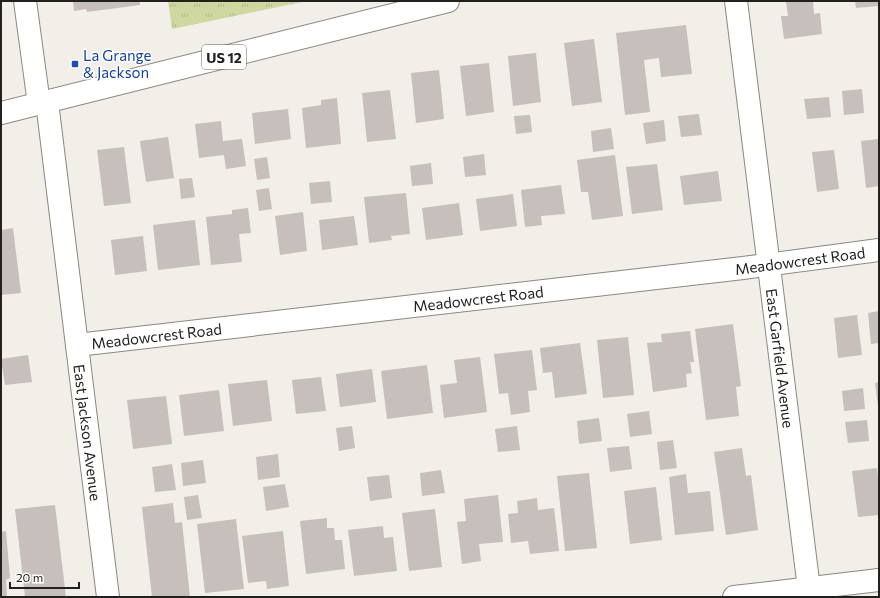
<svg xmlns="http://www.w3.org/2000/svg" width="880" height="598" viewBox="0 0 880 598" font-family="Commissioner,sans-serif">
<defs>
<pattern id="park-tufts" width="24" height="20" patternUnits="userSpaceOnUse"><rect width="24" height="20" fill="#cfd8a1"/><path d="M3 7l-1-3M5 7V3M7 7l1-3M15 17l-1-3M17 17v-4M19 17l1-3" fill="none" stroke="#b1b98a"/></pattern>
</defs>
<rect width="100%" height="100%" fill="#f2eee8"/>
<path fill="url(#park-tufts)" d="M168,1H307L172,29Z"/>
<g fill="#c6bfbc">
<path d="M73,1H140V5L87,12L86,9L74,11Z"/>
<path d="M786,1H813L814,14L820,13L822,34L784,39L781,16H788Z"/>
<path d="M855,1H879V6L856,8Z"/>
<path d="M686,25L692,74L661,77L659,58L644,60L650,112L625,115L616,33Z"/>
<path d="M594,39L602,102L572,106L564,43Z"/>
<path d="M536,53L541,102L513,106L508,56Z"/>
<path d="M489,63L494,112L466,116L460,66Z"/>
<path d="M439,70L444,119L416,123L411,73Z"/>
<path d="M862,89L864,113L844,115L842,91Z"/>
<path d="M390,90L396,139L367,142L362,93Z"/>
<path d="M829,97L831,117L807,119L804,99Z"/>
<path d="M337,98L341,144L306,148L302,108L321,105V100Z"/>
<path d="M288,109L291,139L255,144L252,113Z"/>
<path d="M699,114L702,135L681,137L678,116Z"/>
<path d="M530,115L532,132L516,134L514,116Z"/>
<path d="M664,120L666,141L646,144L643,123Z"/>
<path d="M221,121L223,141L242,139L246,166L226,169L224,155L199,158L195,124Z"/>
<path d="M611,128L614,149L593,152L591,131Z"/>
<path d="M168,137L174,178L146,182L140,141Z"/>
<path d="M879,139V186L866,188L861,141Z"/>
<path d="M124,147L131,203L104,206L97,150Z"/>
<path d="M834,150L839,189L817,192L812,152Z"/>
<path d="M484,154L486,175L465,177L463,157Z"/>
<path d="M615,155L623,216L592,220L588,192H581L577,160Z"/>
<path d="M267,157L270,178L257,180L254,159Z"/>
<path d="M431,163L433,184L412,186L410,166Z"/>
<path d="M657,164L663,210L632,214L626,167Z"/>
<path d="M718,171L722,201L684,205L680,176Z"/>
<path d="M192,178L195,197L181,199L179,179Z"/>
<path d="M330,181L332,202L311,204L309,183Z"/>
<path d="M561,185L565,214L541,216L542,225L525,227L521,190Z"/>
<path d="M269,188L272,209L259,211L256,190Z"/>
<path d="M406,193L410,234L391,236L392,240L369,243L364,197Z"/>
<path d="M513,194L517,226L480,231L476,199Z"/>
<path d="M459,203L463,235L426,240L422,208Z"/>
<path d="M248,208L251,233L239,234L242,262L211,265L206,217L232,214V210Z"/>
<path d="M303,212L307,251L280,255L275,216Z"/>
<path d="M354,216L358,245L322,250L319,220Z"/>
<path d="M195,220L200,265L158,270L153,225Z"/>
<path d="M13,228L21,293L1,295V230Z"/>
<path d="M143,236L147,271L115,275L111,240Z"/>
<path d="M879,311V343L871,344L868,313Z"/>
<path d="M857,315L862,355L838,358L834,318Z"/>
<path d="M733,324L741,386L736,387L739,416L706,420L695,329Z"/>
<path d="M690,331L694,362H690L692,373L686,374L687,387L653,392L647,343L662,342L661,334Z"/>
<path d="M628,337L634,395L603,398L597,340Z"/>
<path d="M580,343L587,394L555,398L552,372L543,373L540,348Z"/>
<path d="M532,350L537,390L528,391L530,412L511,415L508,393L499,394L494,354Z"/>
<path d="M28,355L32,382L5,385L1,359Z"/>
<path d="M480,357L487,412L444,418L440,385L457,383L454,360Z"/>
<path d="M427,365L433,413L387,419L381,371Z"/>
<path d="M372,369L376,402L340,407L336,374Z"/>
<path d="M321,377L326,411L296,414L292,380Z"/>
<path d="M267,380L272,421L233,426L228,384Z"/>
<path d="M879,382V406H878L875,383Z"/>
<path d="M863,388L865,409L844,411L842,391Z"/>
<path d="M219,390L224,431L184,436L179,395Z"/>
<path d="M166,396L172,444L133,449L127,400Z"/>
<path d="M649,411L652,434L630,437L627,414Z"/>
<path d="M599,418L602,441L579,444L577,421Z"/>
<path d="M867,420L869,441L848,443L845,422Z"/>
<path d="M352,426L355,448L339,451L336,428Z"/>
<path d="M517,426L520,450L498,452L495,429Z"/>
<path d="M673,440L677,468L660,470L657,442Z"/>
<path d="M629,446L632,469L610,472L607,448Z"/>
<path d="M742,448L746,476L751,475L758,530L726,535L714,452Z"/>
<path d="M278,454L280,477L258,480L256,457Z"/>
<path d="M203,460L206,483L183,486L181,463Z"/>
<path d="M172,464L176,490L155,492L152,467Z"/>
<path d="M877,468L879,487V515L858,517L852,471Z"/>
<path d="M441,470L445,493L422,496L420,473Z"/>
<path d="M589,473L597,548L565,551L557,476Z"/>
<path d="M686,474L688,493L710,491L714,531L675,535L669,477Z"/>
<path d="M389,475L392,498L370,501L367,477Z"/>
<path d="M285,484L289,507L266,511L263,487Z"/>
<path d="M656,487L662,540L630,544L624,491Z"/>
<path d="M198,495L202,518L187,520L184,497Z"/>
<path d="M498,495L503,542L479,544L481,561L462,564L457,522L466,521L464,499Z"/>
<path d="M537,498L538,510L554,508L559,551L530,554L528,541L511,543L508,514L518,513L517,501Z"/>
<path d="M173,503L175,523L182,522L190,597H152L142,507Z"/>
<path d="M55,505L66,597H25L15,509Z"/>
<path d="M435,509L442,567L409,571L402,513Z"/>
<path d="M327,518V528H334L335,540H342L345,569L306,574L300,521Z"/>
<path d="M236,519L244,589L205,593L197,524Z"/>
<path d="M383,526L384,538L393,537L397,571L354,576L348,530Z"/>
<path d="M6,531L10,578L6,580L7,597H1V532Z"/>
<path d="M283,531L289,586L267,589L266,581L248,583L242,536Z"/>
</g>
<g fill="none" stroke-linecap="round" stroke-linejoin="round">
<defs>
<g id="minor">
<path d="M25,1L39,104"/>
<path id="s1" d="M736,1L810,597"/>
<path id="s2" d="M47,102L108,597"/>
<path id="s3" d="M77,345L743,268L879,250"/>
<path d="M734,597L879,580"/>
</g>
<path id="major" d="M1,113L448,1"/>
</defs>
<use href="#minor" stroke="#8b8882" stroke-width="24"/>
<use href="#major" stroke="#8b8882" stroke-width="24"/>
<use href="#minor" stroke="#fff" stroke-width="22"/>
<use href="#major" stroke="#fff" stroke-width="22"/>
</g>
<rect fill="#1a4fb4" stroke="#fff" stroke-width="1.5" x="71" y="60" width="8" height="8" rx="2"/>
<g text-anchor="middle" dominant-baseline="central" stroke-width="3" stroke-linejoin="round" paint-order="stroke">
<rect fill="#fff" stroke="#656462" stroke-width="1" x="202" y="45" width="44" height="24" rx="3"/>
<g font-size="14" font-weight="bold" fill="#23211f">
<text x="224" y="57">US 12</text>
</g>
<g font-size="15" fill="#164399" stroke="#fff" text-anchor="start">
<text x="83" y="55">La Grange<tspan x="83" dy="17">&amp; Jackson</tspan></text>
</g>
<g font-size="15" fill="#23211f" stroke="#fff">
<text stroke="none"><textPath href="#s3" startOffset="728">Meadowcrest Road</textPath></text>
<text stroke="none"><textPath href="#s3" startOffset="404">Meadowcrest Road</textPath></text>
<text stroke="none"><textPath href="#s3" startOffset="80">Meadowcrest Road</textPath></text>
<text stroke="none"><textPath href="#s1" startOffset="360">East Garfield Avenue</textPath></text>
<text stroke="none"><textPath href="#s2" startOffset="333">East Jackson Avenue</textPath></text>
</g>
</g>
<rect width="880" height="598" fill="none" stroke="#23211f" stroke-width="4"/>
<path d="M10 582v6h69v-6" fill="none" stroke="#23211f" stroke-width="2"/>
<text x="16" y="582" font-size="12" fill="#23211f" stroke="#ffffff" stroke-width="3" paint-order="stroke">20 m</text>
</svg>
